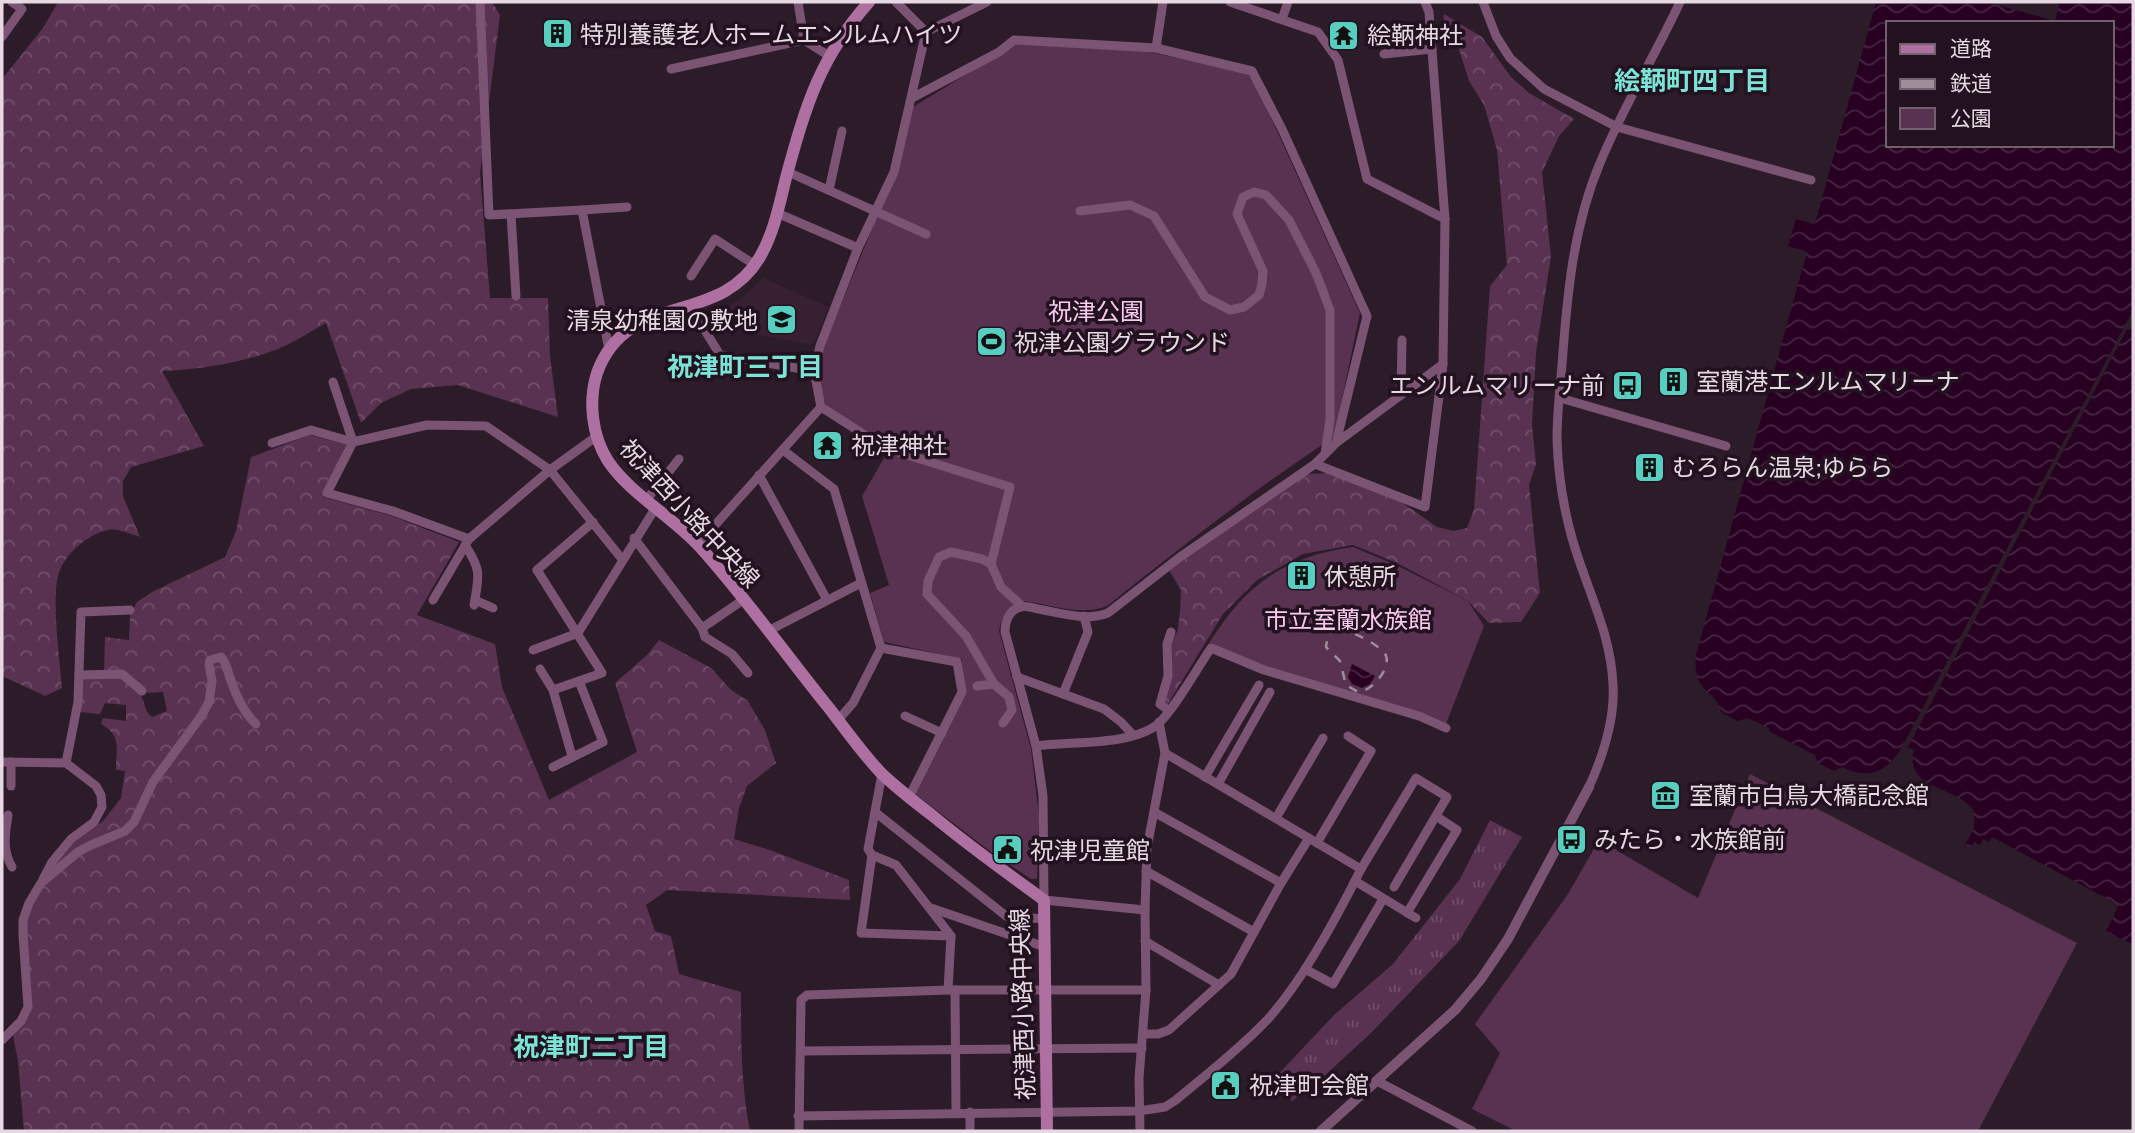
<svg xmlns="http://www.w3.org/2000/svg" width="2135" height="1133" viewBox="0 0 2135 1133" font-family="Mulish,'Noto Sans JP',sans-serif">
<defs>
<pattern id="grass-tufts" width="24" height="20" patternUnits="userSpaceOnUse" patternTransform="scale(1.75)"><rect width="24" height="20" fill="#593252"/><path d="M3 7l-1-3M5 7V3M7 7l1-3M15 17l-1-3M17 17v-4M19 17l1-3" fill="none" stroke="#714f6b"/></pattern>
<pattern id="forest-crowns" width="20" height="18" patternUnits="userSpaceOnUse" patternTransform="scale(1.75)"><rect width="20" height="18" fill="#593252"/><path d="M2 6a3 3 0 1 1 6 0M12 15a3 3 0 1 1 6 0" fill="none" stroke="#714f6b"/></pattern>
<pattern id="water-waves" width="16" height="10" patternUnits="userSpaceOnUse" patternTransform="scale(1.75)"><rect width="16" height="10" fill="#270022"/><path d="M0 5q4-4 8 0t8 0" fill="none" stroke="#462542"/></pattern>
</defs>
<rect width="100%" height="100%" fill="#2c1b28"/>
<path fill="#372032" d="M763,278L829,307L813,345L747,333L729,306L743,297Z"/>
<path fill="url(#grass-tufts)" d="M1490,820L1522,837L1459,941L1371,1033L1322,1078L1292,1101L1272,1081L1334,1015L1393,964L1460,879Z"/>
<g fill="url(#forest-crowns)">
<path d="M58,2H492L500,15L480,173L490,298H548L550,356L558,417L458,385L411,389L381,403L361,423L326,323C313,330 301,338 287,345C250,362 203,369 162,371L204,446L131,467L123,481V496L140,537C131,534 117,528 108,530C89,534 68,551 60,570C50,592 60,661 62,688L45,696L2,676V79L43,28Z"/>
<path d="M1444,14L1482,37L1511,77L1529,93L1574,119L1559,136L1542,172L1551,256L1536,352L1532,425L1536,464L1529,485L1540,593L1521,622L1489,623L1468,601L1397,563L1353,545L1303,554L1257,580L1223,614L1166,707L1161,704L1168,650L1178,630L1180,611L1181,590L1169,570L1223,528L1307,474L1330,473L1400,501L1437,527L1454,531L1467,528L1474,509L1490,286L1507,265L1497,150L1484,105L1469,81L1457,43L1443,24Z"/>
<path d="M310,435L347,445L323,497L392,516L459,542L417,615L495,644L502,687L549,800L637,752L615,683L647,655L659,640L711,668L731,690L747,700L765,730L776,763L747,786L739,808L734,839L770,850L849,880L850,900L667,890L646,905L655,931L671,936L679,974L741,992C741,1039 741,1085 750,1131H24L18,1061L13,1036L27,1015L25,920L54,863L73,841L103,821L121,798L125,771L116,770C116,747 122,736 101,724L103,718L126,721V705L105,703L100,714L80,712L81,677L120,676L141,695L147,712L152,717L167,711L163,692L148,693L124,672L104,671L105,637L129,640L130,615L137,602L154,591L225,557L236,531L251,457Z"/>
</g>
<g fill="#593252">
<path d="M1016,44L1145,51L1247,73L1255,83L1360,313L1334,437C1255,489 1181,547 1107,606C1080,617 1051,604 1023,601C1009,607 1001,616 999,631L1031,749L1039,817L1037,879H1031L991,852L914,793L963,695L962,659L884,642L870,593L889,585L862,496L891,446L833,412L826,405L820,388L818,371L825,344L887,192L913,107Z"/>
<path d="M1353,547L1396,565L1468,601L1484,626L1446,724L1264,667L1209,643C1246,584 1283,557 1353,547Z"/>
<path d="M1750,774L2077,943L1978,1131H1516L1472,1109L1500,1053L1475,1024L1568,894L1599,840L1698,898Z"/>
</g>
<g fill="url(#water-waves)" fill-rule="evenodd">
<path d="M1876,2H1987L2055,21L2060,2H2133V944L2106,932L2119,905L1992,837L1989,842L1983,839L1980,845L1974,842L1971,847L1965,845L1974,828V811C1957,785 1904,791 1914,750L1903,745C1889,771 1870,781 1842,767L1834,771L1818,763L1815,755L1770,732L1769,728L1748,718L1737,721L1721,712C1716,688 1692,695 1696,655L1807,252L1788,246L1796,219L1815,224ZM1888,23H2112V145H1888Z"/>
<path d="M1352,664L1375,676L1370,684L1362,688L1352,684L1348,677Z"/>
</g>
<path fill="#2c1b28" d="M2133,310V323L2130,330L2127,329L1908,747L1903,745Z"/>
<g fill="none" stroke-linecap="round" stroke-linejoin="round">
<g stroke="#7b5473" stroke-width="9">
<path d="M480,2L489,215L582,210L609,350"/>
<path d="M798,2L804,40L829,56"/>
<path d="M896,2L926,32L987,2"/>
<path d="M1230,2L1318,32L1338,60L1367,179L1445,219"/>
<path d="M1483,2L1496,36L1510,58L1544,89L1617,127L1811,180"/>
<path d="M1282,19L1288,2"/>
<path d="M926,32L894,172L858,248L820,346L814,371L821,407L885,448L1010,487L991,564"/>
<path d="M2,37L22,9L12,2"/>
<path d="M1156,48L1163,2"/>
<path d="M1384,54L1432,49"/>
<path d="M671,69L804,40"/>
<path d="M912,98L999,52L1014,40L1156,48L1252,71L1282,129L1367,316L1336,443"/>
<path d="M788,172L926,234"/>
<path d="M829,190L842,131"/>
<path d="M582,210L627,207"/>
<path d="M1080,211L1130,205L1154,216L1205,297L1230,310L1244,307L1259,295L1262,284L1263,271L1237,214L1243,197L1254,192L1266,195L1289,220L1316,273L1330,310V420L1325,454"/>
<path d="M777,213L858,248"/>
<path d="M511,214L516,296"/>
<path d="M691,276L715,239L755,265"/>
<path d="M690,306L720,355L814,371"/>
<path d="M333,382L353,442L327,493L393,511L469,539"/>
<path d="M1401,395L1402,340"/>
<path d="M1560,398L1726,446"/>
<path d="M272,443L311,430L353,442L427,425L486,426L550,470L622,559"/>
<path d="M783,450L834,489L881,648L853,703L838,720"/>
<path d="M1315,464L1425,507L1443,364L1445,219L1429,12L1425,2"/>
<path d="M759,475L827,600"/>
<path d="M647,499L679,459"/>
<path d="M634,538L702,628L705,637L732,654L748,673"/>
<path d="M698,544L821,407"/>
<path d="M465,545C482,571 479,575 474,605"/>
<path d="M433,600L469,539L550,470L597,436"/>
<path d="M475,600L493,608"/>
<path d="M702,628L743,600"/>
<path d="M768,631L861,583"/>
<path d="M881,648L957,662L962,692L909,797"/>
<path d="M533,650L578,633L656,507"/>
<path d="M540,669L553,690L572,756"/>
<path d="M79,675L122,674L142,691"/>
<path d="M1017,677L1104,709L1121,722L1133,735"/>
<path d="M977,686L994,684"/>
<path d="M553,690L602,673L537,570L593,522"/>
<path d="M1063,694L1088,632L1084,616"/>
<path d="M1168,710L1160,704L1168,676L1167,644L1171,632"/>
<path d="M905,716L942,733"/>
<path d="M1003,723L1012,710L1009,697L994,684L966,636L927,594L928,581L939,557L951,552L982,559L991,564L1001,587L1022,606"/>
<path d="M1036,746C1071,741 1131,746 1158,724C1174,710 1198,667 1211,648L1264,670L1419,716L1446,728"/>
<path d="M2,762L66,763L96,786L101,795L102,807L94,822L71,839L52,862L43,879"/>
<path d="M66,763L78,702L81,612L130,610"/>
<path d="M553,767L603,742L579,681"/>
<path d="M882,774L868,849L872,855L896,865L951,936L948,990"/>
<path d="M1205,777L1259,685"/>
<path d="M1218,784L1270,692"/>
<path d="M11,786V762"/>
<path d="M1589,787C1603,756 1615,720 1613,685C1611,632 1586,588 1572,538C1563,506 1558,472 1557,439C1557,414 1560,389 1562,365C1567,296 1573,227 1600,163C1623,107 1655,56 1680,2"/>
<path d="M875,812L1006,916L1044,919"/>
<path d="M1154,812L1281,883"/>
<path d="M8,815C5,835 2,849 12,867"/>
<path d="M1276,818L1323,738"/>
<path d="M1317,843L1371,751L1348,736"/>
<path d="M872,855L861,933L951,936"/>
<path d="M1361,869L1416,778L1447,797L1394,887"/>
<path d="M1146,871L1254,932"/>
<path d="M1355,881L1416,918"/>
<path d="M931,908L1045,947"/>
<path d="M1145,910L1044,900L1043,796L1036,746L1005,632C1005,622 1009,609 1021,607C1027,605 1036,609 1043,610C1064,614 1087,621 1108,613L1180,557L1315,464L1336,443L1443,364"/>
<path d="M1407,913L1457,830L1436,816"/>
<path d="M1145,941L1219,985"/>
<path d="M1305,969L1333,984L1383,899"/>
<path d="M955,990L956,1112"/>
<path d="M1143,1034H1158L1169,1030L1231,974L1281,883L1309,838"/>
<path d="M2,1040L21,1021L28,1007L23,935V920L29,903L41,883L78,852L91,845L125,831L134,822L153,782L202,715L209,702L212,681L209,665L210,660L221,657C227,663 227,670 230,678C235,693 244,713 256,724"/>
<path d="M802,1051L1142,1048"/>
<path d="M1377,1081L1472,1131"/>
<path d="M798,1116L1139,1111L1165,1107L1176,1100C1207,1074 1241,1048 1268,1019C1304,979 1337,917 1361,869L1165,753"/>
<path d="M799,1131L801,1000L807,995L948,990H1146"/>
<path d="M970,1131V1112"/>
<path d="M1140,1131L1139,1078L1146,990L1145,910L1147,848L1165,753L1159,722"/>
</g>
<path stroke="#7b5473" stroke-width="10" d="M1321,1131L1455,1010L1481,979L1508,939L1589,787"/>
<path stroke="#ae70a1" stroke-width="12" d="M869,2C820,57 806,105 787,174C780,201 775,230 761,255C721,328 627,289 597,373C588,401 592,436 608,461C630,494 673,517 700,547C746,598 786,655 829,708C846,730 863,754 882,774C898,789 916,803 933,816C969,846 1007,873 1044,900L1047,1131"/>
<path stroke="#9d8e9a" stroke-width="2.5" stroke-dasharray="9 9" stroke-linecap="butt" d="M1338,628C1348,629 1383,646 1386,656C1391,669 1371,692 1358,692L1346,685L1340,661L1326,647L1328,634Z"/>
</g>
<defs>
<symbol id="building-square" viewBox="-11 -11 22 22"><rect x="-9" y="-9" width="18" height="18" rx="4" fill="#58cec0" stroke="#22111f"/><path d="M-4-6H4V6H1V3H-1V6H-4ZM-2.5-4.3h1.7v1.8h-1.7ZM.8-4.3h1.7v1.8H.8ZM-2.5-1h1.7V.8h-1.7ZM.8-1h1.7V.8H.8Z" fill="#111"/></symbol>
<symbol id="temple-square" viewBox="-11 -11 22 22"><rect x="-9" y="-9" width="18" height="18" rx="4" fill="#58cec0" stroke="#22111f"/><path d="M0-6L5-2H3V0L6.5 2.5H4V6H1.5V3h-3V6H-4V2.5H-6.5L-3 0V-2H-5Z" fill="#111"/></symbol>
<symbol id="school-square" viewBox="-11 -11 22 22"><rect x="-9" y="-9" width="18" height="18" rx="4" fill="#58cec0" stroke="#22111f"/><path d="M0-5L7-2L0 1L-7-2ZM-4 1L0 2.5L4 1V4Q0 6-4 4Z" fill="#111"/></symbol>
<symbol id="stadium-square" viewBox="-11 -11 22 22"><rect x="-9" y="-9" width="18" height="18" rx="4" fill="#58cec0" stroke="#22111f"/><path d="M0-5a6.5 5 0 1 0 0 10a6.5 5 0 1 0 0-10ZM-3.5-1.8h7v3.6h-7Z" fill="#111"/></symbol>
<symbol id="bus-square" viewBox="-11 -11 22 22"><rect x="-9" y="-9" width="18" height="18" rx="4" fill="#58cec0" stroke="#22111f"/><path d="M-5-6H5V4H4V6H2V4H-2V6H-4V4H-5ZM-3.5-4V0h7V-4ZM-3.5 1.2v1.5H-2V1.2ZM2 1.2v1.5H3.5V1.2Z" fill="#111"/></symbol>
<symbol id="museum-square" viewBox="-11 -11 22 22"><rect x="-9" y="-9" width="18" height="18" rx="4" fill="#58cec0" stroke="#22111f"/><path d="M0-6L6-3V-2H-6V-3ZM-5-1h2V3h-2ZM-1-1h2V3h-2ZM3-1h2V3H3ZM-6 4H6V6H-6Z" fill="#111"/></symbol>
<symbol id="civic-square" viewBox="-11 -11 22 22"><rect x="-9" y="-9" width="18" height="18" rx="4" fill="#58cec0" stroke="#22111f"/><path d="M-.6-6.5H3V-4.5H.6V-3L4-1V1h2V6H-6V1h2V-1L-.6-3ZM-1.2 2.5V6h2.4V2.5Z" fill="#111"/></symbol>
</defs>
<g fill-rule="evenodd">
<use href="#building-square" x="540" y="16" width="35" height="35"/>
<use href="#temple-square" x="1326" y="18" width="35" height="35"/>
<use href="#school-square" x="764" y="302" width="35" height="35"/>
<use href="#stadium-square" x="974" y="324" width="35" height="35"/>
<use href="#building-square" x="1656" y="364" width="35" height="35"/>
<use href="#bus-square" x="1610" y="368" width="35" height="35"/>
<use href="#temple-square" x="810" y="428" width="35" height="35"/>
<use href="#building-square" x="1632" y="450" width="35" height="35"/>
<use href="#building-square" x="1284" y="558" width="35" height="35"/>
<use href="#museum-square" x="1648" y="778" width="35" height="35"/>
<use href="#bus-square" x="1554" y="822" width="35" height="35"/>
<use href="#civic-square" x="990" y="832" width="35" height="35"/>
<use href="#civic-square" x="1208" y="1068" width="35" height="35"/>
</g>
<g text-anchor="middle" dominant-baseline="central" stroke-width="7" stroke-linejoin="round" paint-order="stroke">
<g font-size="24" fill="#e6d9e3" stroke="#22111f" text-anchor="start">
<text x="580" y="34">特別養護老人ホームエンルムハイツ</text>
<text x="1367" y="35">絵鞆神社</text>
<text x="758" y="320" text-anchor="end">清泉幼稚園の敷地</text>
<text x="1014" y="342">祝津公園グラウンド</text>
<text x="1696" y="381">室蘭港エンルムマリーナ</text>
<text x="1605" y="385" text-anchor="end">エンルムマリーナ前</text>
<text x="851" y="445">祝津神社</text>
<text x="1672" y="467">むろらん温泉;ゆらら</text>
<text x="1324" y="576">休憩所</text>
<text x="1689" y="795">室蘭市白鳥大橋記念館</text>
<text x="1594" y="839">みたら・水族館前</text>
<text x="1030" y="850">祝津児童館</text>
<text x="1249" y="1085">祝津町会館</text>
</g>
<g font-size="24" fill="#f9caee" stroke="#22111f">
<text x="1096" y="311">祝津公園</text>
<text x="1348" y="619">市立室蘭水族館</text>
</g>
<g font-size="24" fill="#e6d9e3" stroke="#22111f">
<text transform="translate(690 513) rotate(47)">祝津西小路中央線</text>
<text transform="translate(1022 1004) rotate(-92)">祝津西小路中央線</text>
</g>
<g font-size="26" font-weight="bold" fill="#7ce4d6" stroke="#22111f">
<text x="1692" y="80">絵鞆町四丁目</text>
<text x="745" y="366">祝津町三丁目</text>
<text x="591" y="1046">祝津町二丁目</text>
</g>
</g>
<rect width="2135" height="1133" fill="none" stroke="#e6d9e3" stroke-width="7"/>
<rect x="1886" y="21" width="228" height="126" fill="#22111f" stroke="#70616d" stroke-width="2"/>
<rect x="1900" y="44" width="35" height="10" fill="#ae70a1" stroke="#70616d" stroke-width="2"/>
<text x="1950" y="56" font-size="21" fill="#e6d9e3">道路</text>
<rect x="1900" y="79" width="35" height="10" fill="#9d8e9a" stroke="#70616d" stroke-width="2"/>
<text x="1950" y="91" font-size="21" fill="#e6d9e3">鉄道</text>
<rect x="1900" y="108" width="35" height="21" fill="#593252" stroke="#70616d" stroke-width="2"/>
<text x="1950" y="126" font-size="21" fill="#e6d9e3">公園</text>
</svg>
